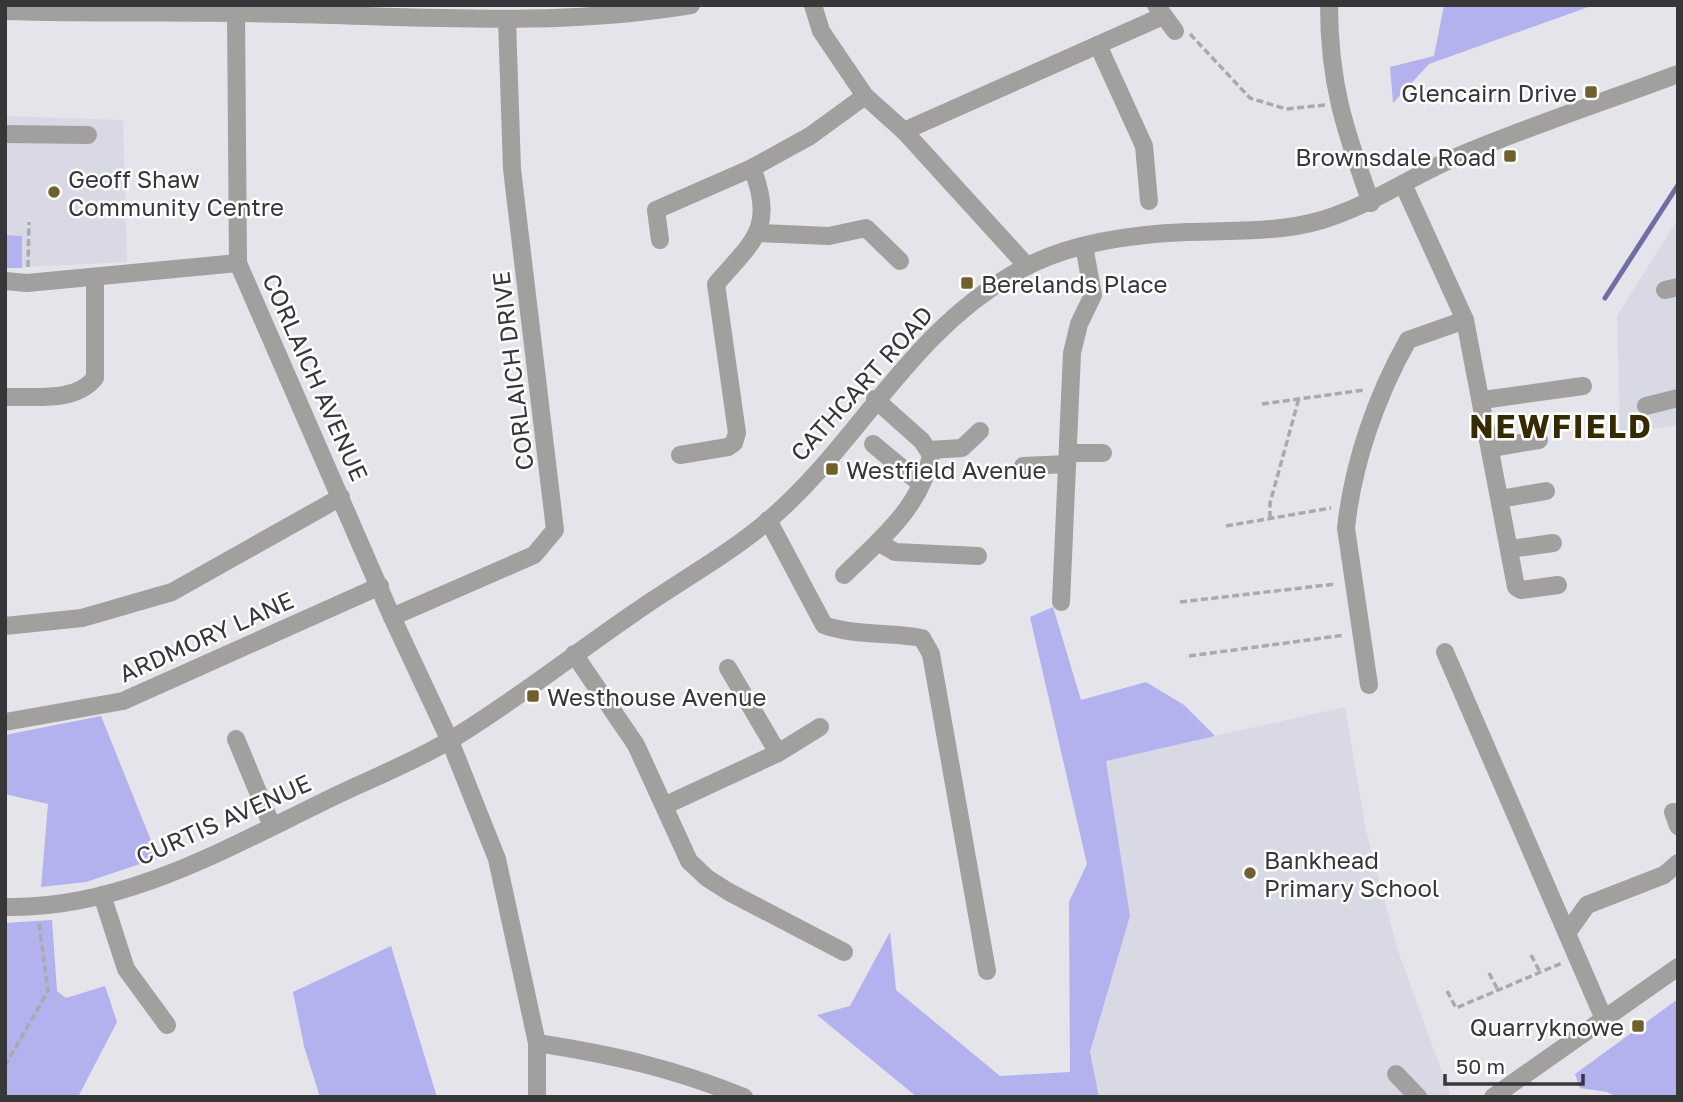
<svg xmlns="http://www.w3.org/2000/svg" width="1683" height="1102" viewBox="0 0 1683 1102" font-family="'Golos Text',sans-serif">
<rect width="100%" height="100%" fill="#e4e4ea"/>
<g fill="#d9d9e6">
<path d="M5,116L123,120L127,262L5,268Z"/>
<path d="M1678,219V425L1620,433L1617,316Z"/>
<path d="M1345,707L1366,830L1397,948L1450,1094L1445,1097H1099L1090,1053L1130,916L1106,760Z"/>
</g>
<g fill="#b3b1ee">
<path d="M1444,5H1594L1429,64L1393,103L1390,67L1434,56Z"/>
<path d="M5,235L22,236V268H5Z"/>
<path d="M1053,607L1081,700L1146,682L1184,705L1215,736L1106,761L1130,916L1090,1052L1099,1097H917L817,1015L850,1006L890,932L896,990L1000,1076L1070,1072L1069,902L1087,864L1030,617Z"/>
<path d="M101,716L158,858L86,882L41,887L48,804L5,794V735Z"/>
<path d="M52,920L57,991L66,998L105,986L117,1022L78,1097H5V923Z"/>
<path d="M391,946L437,1097H320L304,1046L293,992Z"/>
<path d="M1678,999V1097H1617L1607,1092L1580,1088L1575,1074Z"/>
</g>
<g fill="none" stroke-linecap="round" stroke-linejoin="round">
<path stroke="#706ca5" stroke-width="5" d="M1605,298L1678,185"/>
<g stroke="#a9a9ae" stroke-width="3.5" stroke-dasharray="7 3.5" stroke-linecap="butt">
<path d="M1190,34L1250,98L1286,109L1325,105"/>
<path d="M28,267L29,222"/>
<path d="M1262,404L1364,390"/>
<path d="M1270,518V503L1299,398"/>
<path d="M1226,526L1331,508"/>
<path d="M1180,602L1336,584"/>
<path d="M1189,656L1345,635"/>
<path d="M1531,955L1540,972"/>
<path d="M1489,973L1498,990"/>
<path d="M1447,991L1456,1008L1562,963"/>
<path d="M5,1066L48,991L39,923"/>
</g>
<g stroke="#a1a09e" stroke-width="18">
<path d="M813,5L821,31L865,96L904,131L1027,266"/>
<path d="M1156,5L1175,31"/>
<path d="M1329,5C1329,84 1345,130 1371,203"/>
<path d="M5,11C101,14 197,11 293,14C426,17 559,27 691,5"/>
<path d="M236,12L238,263L392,617L450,741L497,859L537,1043V1097"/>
<path d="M1098,45L1144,146L1149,201"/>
<path d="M904,131L1163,16"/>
<path d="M5,134L88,135"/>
<path d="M1403,184L1465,320L1516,587L1521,590L1558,585"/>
<path d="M759,233L829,236L866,228L900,261"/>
<path d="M660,240L656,210L752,168"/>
<path d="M5,281L27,283L238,263"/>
<path d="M1665,290L1678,287"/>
<path d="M5,397C35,396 75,403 95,378V277"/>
<path d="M1483,400L1583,386"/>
<path d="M1646,406L1678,398"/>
<path d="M873,444L921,484"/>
<path d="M1491,448L1539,440"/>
<path d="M929,450L962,448L980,431"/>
<path d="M1068,453H1103"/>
<path d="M680,455L728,447L734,443L737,433L716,284C753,241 776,228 752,168L810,136L865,96"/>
<path d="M1023,466L1067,464"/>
<path d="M1500,499L1546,491"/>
<path d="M768,520L824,625C854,636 890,632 922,638L931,654L987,971"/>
<path d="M878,542L895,552L978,556"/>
<path d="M1510,549L1553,543"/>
<path d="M844,575C881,539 921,507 931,455L922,441L875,399"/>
<path d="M1061,602L1072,353L1079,324L1093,295L1084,246"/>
<path d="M392,617L534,555L555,530L512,169L507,20"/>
<path d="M5,626L82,618L172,592L341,497"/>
<path d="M1445,652L1604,1019"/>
<path d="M574,654L636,745L689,861L707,878L729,892L844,952"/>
<path d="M728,668L778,753"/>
<path d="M1369,685L1346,528C1353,463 1376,397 1408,340L1465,320"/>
<path d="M5,722L123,701L380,586"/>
<path d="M236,739L272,826"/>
<path d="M666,805L778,753L820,727"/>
<path d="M1673,812L1678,826"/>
<path d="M102,895L126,969L167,1025"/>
<path d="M5,907C122,910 229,847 331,798C370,779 414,762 452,739C515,701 574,654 634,613C678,582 728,555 769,520C862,440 907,333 1020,270C1068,243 1134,234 1188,232C1233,230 1278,233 1322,220C1372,205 1413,175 1461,155C1532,125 1606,101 1678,74"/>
<path d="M1567,933L1587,905L1664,875L1678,863"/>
<path d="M537,1043C614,1055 672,1068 744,1097"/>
<path d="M1396,1074L1418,1097"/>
<path d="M1493,1097L1678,967"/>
</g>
</g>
<g fill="#70602e" stroke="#fff" stroke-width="2.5">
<rect x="1584" y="85" width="14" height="14" rx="3.5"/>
<rect x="1503" y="149" width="14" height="14" rx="3.5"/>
<circle cx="54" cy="192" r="7"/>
<rect x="960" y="276" width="14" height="14" rx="3.5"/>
<rect x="825" y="462" width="14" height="14" rx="3.5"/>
<rect x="526" y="689" width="14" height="14" rx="3.5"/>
<circle cx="1250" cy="873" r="7"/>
<rect x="1631" y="1019" width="14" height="14" rx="3.5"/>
</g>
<g text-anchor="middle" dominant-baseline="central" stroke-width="5" stroke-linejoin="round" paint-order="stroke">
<g font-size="24" fill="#37373a" stroke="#fff" text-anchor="start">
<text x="1577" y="92" text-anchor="end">Glencairn Drive</text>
<text x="1496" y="156" text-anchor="end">Brownsdale Road</text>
<text x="68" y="178">Geoff Shaw<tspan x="68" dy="28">Community Centre</tspan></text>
<text x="981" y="283">Berelands Place</text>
<text x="846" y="469">Westfield Avenue</text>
<text x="547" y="696">Westhouse Avenue</text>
<text x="1264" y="859">Bankhead<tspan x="1264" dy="28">Primary School</tspan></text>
<text x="1624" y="1026" text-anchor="end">Quarryknowe</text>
</g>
<g font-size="24" fill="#37373a" stroke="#fff">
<text transform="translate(512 371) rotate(-97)">CORLAICH DRIVE</text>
<text transform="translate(316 377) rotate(66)">CORLAICH AVENUE</text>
<text transform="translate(861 383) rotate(-48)">CATHCART ROAD</text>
<text transform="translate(206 636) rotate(-24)">ARDMORY LANE</text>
<text transform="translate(223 819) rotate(-24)">CURTIS AVENUE</text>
</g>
<g font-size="32" font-weight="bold" letter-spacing="2" fill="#362a00" stroke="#fff">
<text x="1561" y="426">NEWFIELD</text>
</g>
</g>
<rect width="1683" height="1102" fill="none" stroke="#37373a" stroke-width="14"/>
<path d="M1445 1074v10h138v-10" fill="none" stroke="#37373a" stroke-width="3.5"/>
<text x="1456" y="1074" font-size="21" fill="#37373a" stroke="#ffffff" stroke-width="5" paint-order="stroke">50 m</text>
</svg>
